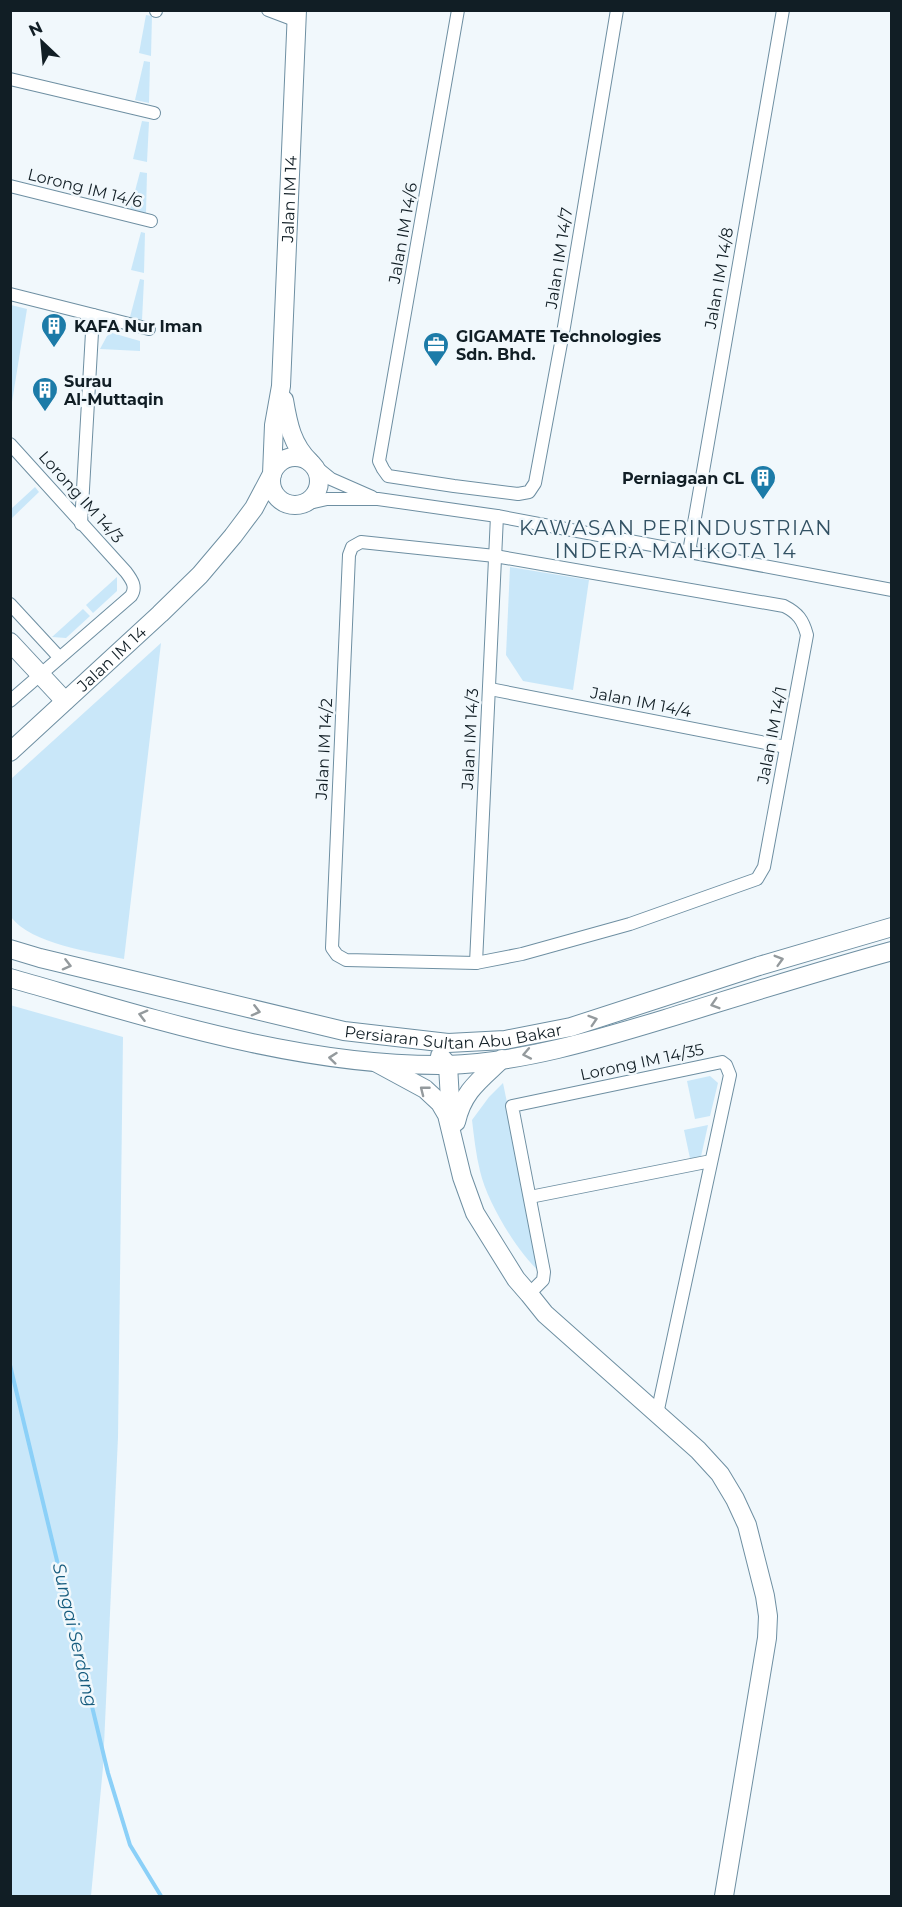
<svg xmlns="http://www.w3.org/2000/svg" width="902" height="1907" viewBox="0 0 902 1907" font-family="Montserrat,sans-serif">
<rect width="100%" height="100%" fill="#f1f8fc"/>
<g fill="#c9e7f9">
<path d="M146,15L152,16L151,56L139,53Z"/>
<path d="M144,61L150,62L149,103L135,100Z"/>
<path d="M142,121L149,122L147,162L133,159Z"/>
<path d="M140,172L147,173L146,213L130,210Z"/>
<path d="M141,232L145,233L144,273L131,270Z"/>
<path d="M140,279L144,280L142,320L130,317Z"/>
<path d="M11,305L27,309L11,408L10,305Z"/>
<path d="M112,333L140,341V351L100,349L107,336Z"/>
<path d="M35,487L39,492L11,519V509Z"/>
<path d="M510,567L589,580L573,690L523,681L506,655Z"/>
<path d="M117,577V591L93,613L86,605Z"/>
<path d="M83,609L90,616L66,638L52,637Z"/>
<path d="M161,643L124,959C92,952 31,944 11,917V779Z"/>
<path d="M10,1005L123,1037L118,1437L103,1767L91,1896H11Z"/>
<path d="M710,1076L718,1083L710,1116L695,1119L687,1081Z"/>
<path d="M503,1083L542,1274C518,1254 487,1202 480,1171C476,1155 474,1137 472,1120L489,1097Z"/>
<path d="M708,1125L700,1161L691,1163L684,1130Z"/>
</g>
<g fill="none" stroke-linecap="round" stroke-linejoin="round">
<path stroke="#8bd0f8" stroke-width="4" d="M10,1365L108,1773L130,1845L161,1896"/>
<defs>
<g id="street">
<path d="M156,10V11"/>
<path d="M268,10L297,21"/>
<path d="M458,10L379,461L383,469L388,476L454,486L518,494L529,492L535,483L564,327L617,10"/>
<path d="M10,79L154,113"/>
<path d="M10,186L151,221"/>
<path d="M10,294L149,329"/>
<path d="M10,444L126,572C132,580 137,587 131,596L10,701"/>
<path d="M310,462L331,479L372,497"/>
<path d="M300,505L327,499H378L497,516L892,590"/>
<path d="M81,524L93,315"/>
<path d="M361,542L495,556L784,606C798,613 803,620 807,635L764,867L757,879L630,924L522,954L476,963L346,960L337,955L332,948L349,555L352,547Z"/>
<path d="M689,552L783,10"/>
<path d="M10,604L59,657"/>
<path d="M490,689L786,747"/>
<path d="M476,963L497,516"/>
<path d="M530,1197L711,1161"/>
<path d="M529,1294L543,1280L544,1272L512,1106L722,1062L726,1065L730,1075L657,1414"/>
</g>
<g id="secondary">
<path d="M284,400C288,424 292,445 310,462"/>
<circle cx="295" cy="481" r="24"/>
<path d="M10,642L65,701"/>
<path id="s1" d="M10,752L160,614L200,575L233,536L254,508L272,474L274,425L281,386L297,10"/>
<path id="s2" d="M10,949L40,958L344,1031L448,1043L505,1040L571,1027L759,966L892,927"/>
<path d="M10,978C151,1018 300,1067 447,1065C519,1063 596,1040 665,1019C740,996 815,972 892,951"/>
<path d="M440,1056L448,1065L451,1118"/>
<path d="M377,1063L425,1089L440,1103L447,1115L462,1177L475,1213L516,1279L529,1294L545,1314L698,1450L720,1474L735,1499L747,1525L765,1596L768,1616L767,1638L724,1896"/>
<path d="M456,1122C463,1091 480,1080 502,1059"/>
</g>
</defs>
<use href="#street" stroke="#6e8fa2" stroke-width="14"/>
<use href="#secondary" stroke="#6e8fa2" stroke-width="20"/>
<use href="#street" stroke="#fff" stroke-width="12"/>
<use href="#secondary" stroke="#fff" stroke-width="18"/>
</g>
<defs><path id="oneway-chevron" d="M-2-3.5L2.5 0L-2 3.5" fill="none" stroke-width="1.6" stroke-linecap="round" stroke-linejoin="round" transform="scale(1.5)"/></defs>
<g stroke="#949a9d">
<use href="#oneway-chevron" transform="translate(779 960) rotate(-16)"/>
<use href="#oneway-chevron" transform="translate(67 965) rotate(14)"/>
<use href="#oneway-chevron" transform="translate(715 1004) rotate(163)"/>
<use href="#oneway-chevron" transform="translate(256 1011) rotate(14)"/>
<use href="#oneway-chevron" transform="translate(143 1015) rotate(-165)"/>
<use href="#oneway-chevron" transform="translate(593 1020) rotate(-18)"/>
<use href="#oneway-chevron" transform="translate(527 1054) rotate(169)"/>
<use href="#oneway-chevron" transform="translate(333 1058) rotate(-174)"/>
<use href="#oneway-chevron" transform="translate(424 1090) rotate(-142)"/>
</g>
<defs>
<symbol id="building-pin" viewBox="-11 -11 22 30"><path d="M0 17L-7.5 6A9.5 9.5 0 1 1 7.5 6Z" fill="#1c7ba8" stroke="#f1f8fc"/><path d="M-4-6H4V6H1V3H-1V6H-4ZM-2.5-4.3h1.7v1.8h-1.7ZM.8-4.3h1.7v1.8H.8ZM-2.5-1h1.7V.8h-1.7ZM.8-1h1.7V.8H.8Z" fill="#fff"/></symbol>
<symbol id="office-pin" viewBox="-11 -11 22 30"><path d="M0 17L-7.5 6A9.5 9.5 0 1 1 7.5 6Z" fill="#1c7ba8" stroke="#f1f8fc"/><path d="M-6-3h4V-5.5h4V-3h4V5H-6ZM-1-4.5V-3h2v-1.5ZM-6 0V1H6V0Z" fill="#fff"/></symbol>
</defs>
<g fill-rule="evenodd">
<use href="#building-pin" x="39" y="311" width="30" height="40"/>
<use href="#office-pin" x="421" y="330" width="30" height="40"/>
<use href="#building-pin" x="30" y="375" width="30" height="40"/>
<use href="#building-pin" x="748" y="463" width="30" height="40"/>
</g>
<g text-anchor="middle" dominant-baseline="central" stroke-width="5" stroke-linejoin="round" paint-order="stroke">
<g font-size="16" fill="#111e25" stroke="#f1f8fc">
<text transform="translate(85 188) rotate(14)">Lorong IM 14/6</text>
<text stroke="none"><textPath href="#s1" startOffset="660">Jalan IM 14</textPath></text>
<text transform="translate(403 233) rotate(-80)">Jalan IM 14/6</text>
<text transform="translate(559 258) rotate(-81)">Jalan IM 14/7</text>
<text transform="translate(719 278) rotate(-80)">Jalan IM 14/8</text>
<text transform="translate(81 497) rotate(48)">Lorong IM 14/3</text>
<text stroke="none"><textPath href="#s1" startOffset="138">Jalan IM 14</textPath></text>
<text transform="translate(641 702) rotate(11)">Jalan IM 14/4</text>
<text transform="translate(772 735) rotate(-79)">Jalan IM 14/1</text>
<text transform="translate(470 739) rotate(-87)">Jalan IM 14/3</text>
<text transform="translate(324 749) rotate(-87)">Jalan IM 14/2</text>
<text stroke="none"><textPath href="#s2" startOffset="454">Persiaran Sultan Abu Bakar</textPath></text>
<text transform="translate(642 1062) rotate(-12)">Lorong IM 14/35</text>
</g>
<g font-size="16" font-weight="bold" fill="#111e25" stroke="#f1f8fc" text-anchor="start">
<text x="74" y="326">KAFA Nur Iman</text>
<text x="456" y="336">GIGAMATE Technologies<tspan x="456" dy="18">Sdn. Bhd.</tspan></text>
<text x="64" y="381">Surau<tspan x="64" dy="18">Al-Muttaqin</tspan></text>
<text x="744" y="478" text-anchor="end">Perniagaan CL</text>
</g>
<g font-size="18" font-style="italic" fill="#175c7e" stroke="#f1f8fc">
<text transform="translate(75 1635) rotate(77)">Sungai Serdang</text>
</g>
<g font-size="20" letter-spacing="1.5" fill="#335264" stroke="#f1f8fc">
<text x="676" y="528">KAWASAN PERINDUSTRIAN<tspan x="676" dy="23">INDERA MAHKOTA 14</tspan></text>
</g>
</g>
<rect width="902" height="1907" fill="none" stroke="#111e25" stroke-width="24"/>
<g transform="translate(42 42) rotate(334)" stroke="#f1f8fc" stroke-width="4.5" paint-order="stroke">
<path d="M0-4.5L10 22L0 15L-10 22Z" fill="#111e25"/>
<text y="-9" font-size="16" font-weight="bold" text-anchor="middle" fill="#111e25">N</text>
</g>
</svg>
